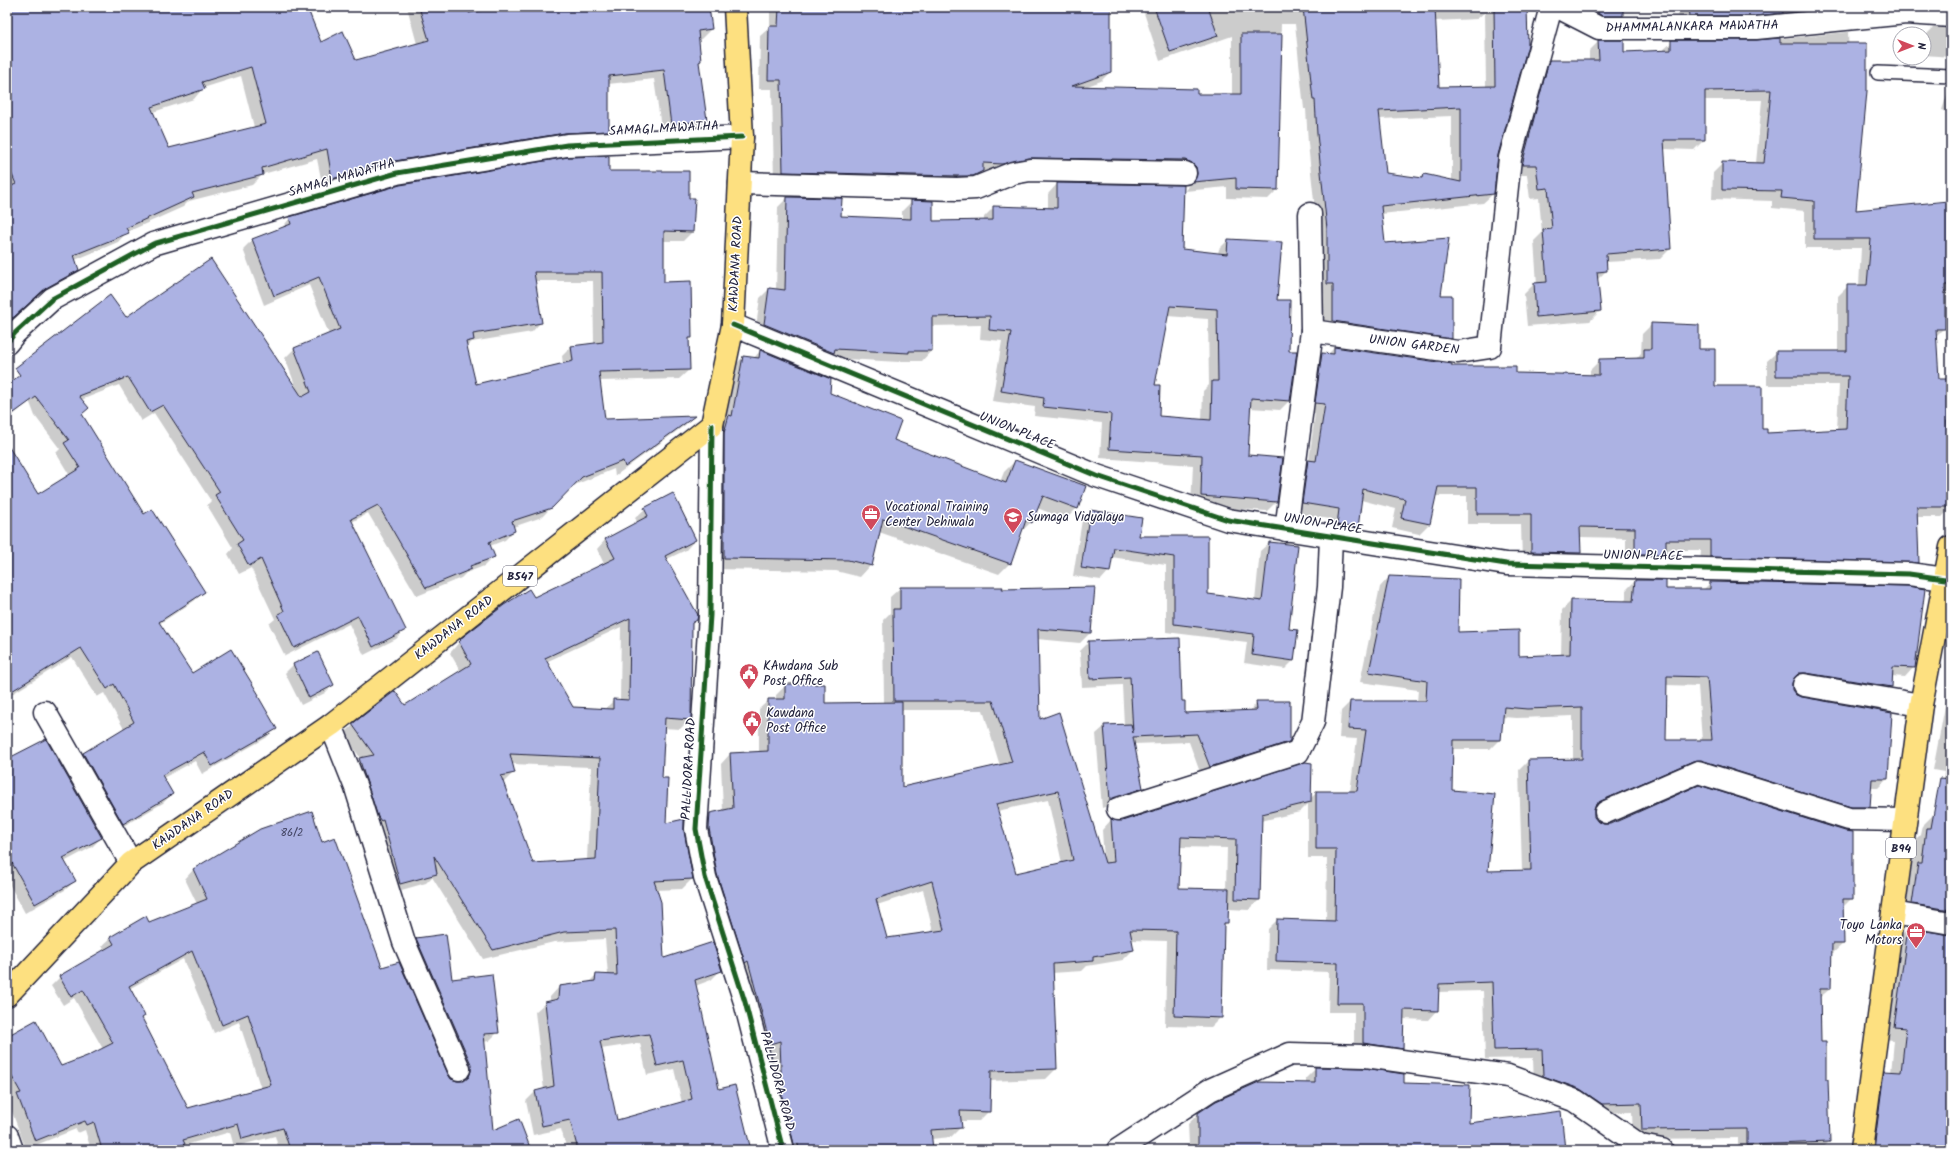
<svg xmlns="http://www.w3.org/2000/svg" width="1958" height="1157" viewBox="0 0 1958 1157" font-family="Kalam,sans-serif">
<rect width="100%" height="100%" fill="#fff"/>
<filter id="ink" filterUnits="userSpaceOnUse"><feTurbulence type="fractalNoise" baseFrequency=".025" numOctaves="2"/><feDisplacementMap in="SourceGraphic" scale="8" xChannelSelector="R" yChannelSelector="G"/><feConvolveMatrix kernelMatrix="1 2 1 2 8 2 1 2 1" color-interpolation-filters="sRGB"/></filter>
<g filter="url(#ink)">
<g fill="#0003" fill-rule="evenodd">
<path d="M7,7H306L320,43L356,61L417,44L407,7H708L711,29L701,39H698L700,61L698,63L706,120L696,130L662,134L654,79L608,84V130L598,140L323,188L317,159L263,174L252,185L189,201L183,207L127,232L118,242L75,260L78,270L68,280L35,298L7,322ZM241,76L254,127L168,149L153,112L194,99L203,88Z"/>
<path d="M770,7H1110V72L1101,81L1085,87L1196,95H1232V36L1160,61L1142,7H1486L1487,10L1489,7H1526L1497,155L1493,194L1483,203L1381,214L1384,244L1439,296L1451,338L1442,347L1324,331V293H1318V239L1308,144L1306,109H1304L1295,24H1281L1277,190L1268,199L1227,198V187L1185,191L1189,184L1187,177L981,172L973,181H774L772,89H759L760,36L770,27ZM1485,12L1486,87L1438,88L1435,21L1477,19ZM1452,116V181L1424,175L1420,179L1385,174L1379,119Z"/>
<path d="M1562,7H1624H1622V15L1612,25Z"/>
<path d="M1678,7H1848L1840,16L1679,25Z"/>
<path d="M1933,28H1951V57L1924,55L1925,36Z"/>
<path d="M1848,32L1855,211L1948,202V197L1951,194V295H1944V328L1935,337L1938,380H1951V421L1946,426L1951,476V508L1942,517H1917L1918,562L1908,572L1700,566L1701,550H1665V555L1655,565L1626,564V538L1580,537V553L1570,563L1522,562L1521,524H1467V496H1435L1429,524L1419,534L1392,528L1396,509L1361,500L1357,528L1348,537L1328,534L1330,519L1293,513L1298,471L1309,461L1315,413H1306L1312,364L1322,354L1327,355L1334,348L1451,367L1515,374L1590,375V370L1600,360L1636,359L1641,353L1642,334L1652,324L1698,350L1714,387L1766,434L1837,431L1839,385H1767V361L1777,352H1838V296L1848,286H1859L1861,248H1805V211L1772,208V201L1712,199L1713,173L1723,163H1756L1762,100H1704V140L1694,150L1664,149L1670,249L1660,259L1606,262V271L1597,280L1600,311L1590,321L1527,326L1524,294L1534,284H1537L1534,241L1542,233L1539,198L1530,199L1527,175H1513L1540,71L1550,61H1589V51L1599,41L1623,53L1662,51L1672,42L1757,41Z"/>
<path d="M1951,82V113L1942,110Z"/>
<path d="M608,172L688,199L692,232L683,241H663V283L691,337L688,340L689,370L679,379L599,381L604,420L693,417L685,425L615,476L614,469L572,486L542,517L513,527L514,531L505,540L490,546L494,556L484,566L466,573L461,578L417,596L368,513L352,522L405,630L396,639L364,655L349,624L285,656L269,624L275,619L251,568L239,574L228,554L233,548L207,505L211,501L154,413L141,421L119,385L81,400V415L143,516L203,592L194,601L159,624L191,675L257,696L275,729L266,738L202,774L195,761L163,778L172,794L163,803L113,832L74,763L83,754L124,729L104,693L97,697L72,657L7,697V462L38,496L70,476L56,453L60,449L35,416L17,369L125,318L297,390L285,358L294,349L329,334L309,285L264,305L243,249L252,240L281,229L290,218ZM534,281H593L594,344L571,347L562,356L563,364L476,385L466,347L472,342L532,332L541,322Z"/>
<path d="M1057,184L1181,250L1218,254L1219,249L1228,240L1276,301L1288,352L1289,401L1280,410L1249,408L1247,456L1276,502L1267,511L1191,506L1193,465L1100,458L1102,423L1034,416L1035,407L992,401L1002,341L980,339L981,325L931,326V351L922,361H901L899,362L828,358L755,334L760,298L769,289L776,290L778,207L787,198L841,199L840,217L902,219V211L912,201L932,222L984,221V217L994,207L1048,209V194ZM1167,316L1208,319L1209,385L1203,391L1202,420L1158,417L1154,386Z"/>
<path d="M760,351L829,394L892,440L1000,482L1004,472L1015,461L1077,508L1066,519L1037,508L1031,522L1021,532L1010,563L999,574L879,532L871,565L860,577L836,571L713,569L714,445L732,368L743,357L753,359Z"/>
<path d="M7,384L26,404L7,420Z"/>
<path d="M645,509L695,540L686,550L665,560L696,620L691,624L690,719L680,729L663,728L661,779L665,824L683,831L692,879L682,889L656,890L663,959L721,970L711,980L695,986L718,1090L750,1150H567L561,1129L533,1135L526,1101L535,1092L544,1090L535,1012L545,1003L550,1002V997L559,987L588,983L596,975H608L605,939L554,942L483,959L432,877L426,883L391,893L350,769L361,759L344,734L353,725L405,707L461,672L450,653L461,640L534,598L604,564L597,549L606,539L638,523L635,518ZM621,627L620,700H614L604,710L573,708L546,662ZM511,764L591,767L587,860L532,864L503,783L513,773ZM640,1043L647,1075L674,1069L682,1103L616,1121L601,1049Z"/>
<path d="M1090,511L1138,537H1207V595L1255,601L1260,551L1269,543L1288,630L1297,631L1293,661L1285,669L1244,663L1247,642L1166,632V565L1111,557L1109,571L1101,580L1073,576L1082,520Z"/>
<path d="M1389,577L1457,633L1518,657L1561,656L1562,610L1571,601H1624L1626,599V590L1635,581L1665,590H1703L1710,583L1914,667L1905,677L1891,676V687L1882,696L1791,682V690L1796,696L1887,779L1878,788H1870L1869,806L1860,816L1683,770L1593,808V817L1598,823L1852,898L1842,908L1843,944L1833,953H1831L1830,989L1819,998L1820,1043L1829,1142L1821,1150H1738V1138L1633,1139L1632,1112L1592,1113L1534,1085L1533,1058L1485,1059L1483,991L1437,992V1010L1428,1020L1403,1019L1402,1048L1393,1058L1354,1052V1012H1328L1329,972L1267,970L1268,929L1277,920L1326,921L1327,858H1308V804L1300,812L1261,821L1259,900L1249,910L1228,909L1227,922L1223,927L1221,1017L1211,1027L1165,1026L1167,941L1131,940L1133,950L1123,960L1087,966L1082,971L1052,973L1056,1069L1046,1079L990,1081L989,1111L979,1121H960L961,1127L951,1137L931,1139L932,1150H784L773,1107L771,1050L761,1053L700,824L710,814L723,811L721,764L730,754L759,753V709L769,700H776V695L786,685L824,704L884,703L883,620L890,613V597L900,588L1001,590L1090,633L1080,643L1037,639L1039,720L1104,861L1102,830L1111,820L1122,822L1310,799L1317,792H1350L1357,739L1339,738L1341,711L1350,702H1417L1418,690L1360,682L1380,587ZM1666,685L1698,686L1702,741H1665ZM901,710H983L1000,766L901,788ZM1573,716V760L1528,761L1519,770L1522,871L1486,872L1451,791L1452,749H1490L1500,739L1502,717L1517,718ZM1048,800L1062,863L1015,874L997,811ZM1179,847L1227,848L1226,890L1178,889ZM923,890L933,932L886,939L877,905Z"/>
<path d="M1089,642L1181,702L1184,714L1249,712L1257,702L1288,741L1280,750L1201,775L1189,742L1134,744L1142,788L1133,796L1102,808L1096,734L1105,726L1124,725L1122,685L1082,687L1080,651Z"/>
<path d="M317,653L333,685L325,693L301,705L285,673L293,665Z"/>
<path d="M1951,674V930L1901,915L1906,876L1911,871L1914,841L1920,835L1922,826L1934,814L1940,815L1944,772L1933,770Z"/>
<path d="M7,760L101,838L92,847L64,862L75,881L65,890L25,913L7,880Z"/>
<path d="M321,843L381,969L447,1074L451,1080L457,1082H462V1073L408,948L417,939L445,935L451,980L498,1032L489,1041L483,1042L492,1131L530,1150H279L275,1136L234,1147L230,1132L182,1146L177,1150H91L85,1130L78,1133L76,1129L26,1149L9,1104L12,1101L7,1092V1037L60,1067L103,1049L74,998L63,1005L51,986L60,977L105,951L102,946L111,938L197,904L185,879L193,870ZM183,959L214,1033L239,1022L261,1089L187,1109L141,1019L144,1016L129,989Z"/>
<path d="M1908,929L1951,936V1150H1864L1873,1084L1885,1072L1891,1073L1894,1040L1883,1039L1897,941Z"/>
<path d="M1316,1068L1403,1084L1468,1124L1560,1112L1564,1150H1151L1189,1145L1188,1124L1198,1114L1306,1083V1078Z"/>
</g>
<g fill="#acb2e3" stroke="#22223b" fill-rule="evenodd">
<path d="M7,7H307L321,42L343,31L356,60L429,40L419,7H467L469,13L500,7H709L712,29L698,31L701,61L699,62L707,120L671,125L664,70L609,76V131L565,133L395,161L332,179L327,149L262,168L263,175L192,193L194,197L126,228L129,233L74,255L79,270L46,288L14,317L7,320V188L16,184L7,163ZM251,67L266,124L169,148L151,107L205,89L202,82Z"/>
<path d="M779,7H1111V72L1072,86L1197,89V94H1241V34H1282L1278,190L1236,189V178L1193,182L1197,174L1196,167L1192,163L1185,160L1030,158L1002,164L983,163V171L973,176H957L783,172L781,80H768L769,26H778Z"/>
<path d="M1154,7H1208L1218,36L1170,52Z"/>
<path d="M1303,7H1435L1439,87L1495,86L1494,7H1527L1528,45L1498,155L1494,194L1381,206L1385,243L1449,238L1441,295H1452V339L1333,321V284H1327V229L1317,134L1315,100H1313ZM1461,107V182L1424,174L1423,178L1386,173L1379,111Z"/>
<path d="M1598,7H1623V16H1602L1598,13Z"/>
<path d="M1688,7H1783V13L1755,16H1689Z"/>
<path d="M1780,38V43H1867V91L1856,210L1948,201L1951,238V285H1945V329H1936L1939,379H1951V421H1947L1951,475V507H1917L1919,563L1710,557V540H1666V555H1635V528L1580,527L1581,553L1531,552V514H1477V487H1438L1430,524L1401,518L1405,499L1363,489L1358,528L1337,525L1339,509L1302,503L1308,460L1316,461L1325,404L1315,403L1322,353L1334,354V347L1452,364V366H1516V373L1599,375V359L1644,358V349H1651V323L1699,325V349H1715V386H1762V429H1767V433L1846,429L1848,376H1776V351H1847V285H1867L1871,239H1814V201L1781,198L1782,191L1722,190V162L1764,163L1771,90L1705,91V140H1664L1671,249L1606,254L1607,271L1597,272L1601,311L1536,317L1534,283L1547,282L1543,230L1552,229L1548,188L1539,189L1536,165H1522L1549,60H1599L1598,40H1624V52L1671,50V40H1756Z"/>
<path d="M609,156V171H689V198H695L693,232L664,231V282L691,281L692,338H689L690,370L599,372L605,419L695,416L625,467L623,461L582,477L552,508L512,521L515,531L489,542L495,557L470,566L472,569L426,588L378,505L351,519L406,630L373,647L358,616L294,648L278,614L284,611L261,559L249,566L237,544L243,540L215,495L220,492L163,405L150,412L128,377L79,396L89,408L82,414L144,514L152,509L205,592L159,622L192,673L231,649L259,695L258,696L277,729L212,766L204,752L162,775L173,794L123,824L83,753L134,722L114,684L107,689L81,648L7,694V444L38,494L80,468L64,443L69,440L36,397L7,418V385L20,375L15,368L110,295L126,317L211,259L302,397L311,392L294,348L340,329L319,277L274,296L252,239L291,224L289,217L400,185L568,157ZM534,272H602L603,342L571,346L573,361L476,384L466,342L474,340L473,334L542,323Z"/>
<path d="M1057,183L1184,185L1182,249L1227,254L1228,239L1282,242L1277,300H1290L1289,351H1297L1290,401L1251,398L1248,455L1283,458L1277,502L1201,496L1202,455L1109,449L1111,414L1043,407L1044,398L1001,391L1011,332L989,330L990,316L932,317V351H909V353L835,349L834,353L764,324L769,288L785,290L787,197L842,198L841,216L911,219V200L933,201V221L993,220V206L1057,208ZM1170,306L1217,309L1218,381H1212L1211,420L1159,416L1160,385H1155Z"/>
<path d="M760,350L831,379L830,393L901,421L894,440L1006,483L1015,460L1086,486L1078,509L1043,496L1032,523L1026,520L1011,564L883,519L872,566L848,560L724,558V433L729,415L732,416L743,356L759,358Z"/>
<path d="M673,493L696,540L665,556L698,615L697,620L692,623L691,720L665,718L662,778H668L666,823L684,819V831L693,879L654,881L661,902L664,958L713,942L722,971L695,980L719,1089L735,1085L751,1150H578L570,1120L542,1126L535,1091L554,1086L545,1002L558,999L559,986L595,981L596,974L617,975L615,930L564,932L493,950L434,856L437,874L400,884L383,820L381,821L378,817L359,758L374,755L352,724L395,691L405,705L471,664L459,642L461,640L460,639L504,605L529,589L534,597L615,558L605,539L648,516L644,508ZM630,618L629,700L613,699V709L573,707L545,658ZM510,754L600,758L596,859L533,863L501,776L515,773ZM649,1034L657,1066L683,1060L692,1099L617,1120L600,1041Z"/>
<path d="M1090,510L1142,518L1139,536H1208V594L1262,601L1269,542L1298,545L1289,629L1298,630L1294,661L1252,655L1254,634L1174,624V557L1114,548L1110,572L1081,568Z"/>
<path d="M1389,576L1459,579L1458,632L1519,630V656L1570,654L1571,600L1633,601L1635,580H1666V589H1710V582L1908,586L1925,589L1915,668L1893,667L1892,687L1806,673H1799L1795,677L1792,683V690L1796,695L1802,697L1892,713L1888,779H1872L1870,807H1851L1701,760L1693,761L1601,801L1596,804L1594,810V817L1598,822L1604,824H1611L1699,785L1845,831L1853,832V899H1843L1844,944H1832L1831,989H1820L1821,1042H1826V1079H1828L1830,1142L1747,1145V1129L1642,1130L1641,1103L1602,1104L1580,1089L1543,1076L1542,1049L1494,1050L1492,982L1439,984L1438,1011L1404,1010L1403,1049L1363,1043V1003H1337L1338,963L1276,961L1277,919L1335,921L1336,849H1316V791H1357L1366,730L1348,729L1350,701H1426L1427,681L1369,672ZM1667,676L1707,677L1712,740H1666ZM1504,707L1527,709L1582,707V759L1528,760L1531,870L1488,871L1495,794L1452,790L1453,740H1501Z"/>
<path d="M900,587H1003L1002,589L1095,587L1091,633L1038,629L1040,719L1059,712L1105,863L1114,862L1111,819L1122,821L1305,762L1312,763L1311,802L1262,814L1260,900L1235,899L1236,839L1181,837L1179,888L1229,889L1228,923H1224L1222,1018L1174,1016L1176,931L1130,930L1134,950L1093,957V961L1053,964L1057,1069L991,1071L990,1112L960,1111L962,1128L931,1130L933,1150H799L798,1144H794L782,1097L780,1041L770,1044L748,961L745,963L717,874L709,828L710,813L733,808L730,753L768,751V699H785V684H825V703L902,702V787L1012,762L993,701H894L893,609H900ZM1058,791L1073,860L1016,873L996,804ZM932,881L944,930L887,938L876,899Z"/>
<path d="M1180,638L1182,701H1185V713L1257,710L1256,701H1290V740L1289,742L1210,767L1197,734L1133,737L1143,788L1110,800L1104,725L1131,724L1133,733L1130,677L1090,679L1088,641Z"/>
<path d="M318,652L334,685L309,698L293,664Z"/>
<path d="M46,739L102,838L63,858L76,881L35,904L7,854V759Z"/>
<path d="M1940,778L1951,779V910L1912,904L1918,863H1922L1926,828H1931Z"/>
<path d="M312,811L322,842L335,837L382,967L399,962L448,1074L451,1079L457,1081H464L469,1077L471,1071V1064L416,938L446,934L452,979L492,974L499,1033L484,1034L493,1130L519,1119L531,1150H290L283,1128L242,1139L238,1124L183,1140L185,1144L165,1150H102L94,1122L87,1125L85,1121L35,1141L17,1094L21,1093L7,1068V1036L36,1020L61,1066L87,1056L113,1043L83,990L71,997L59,976L114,944L110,937L146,916L149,922L207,899L193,869L260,829ZM192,951L222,1025L248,1014L271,1085L188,1108L142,1018L145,1016L129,986Z"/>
<path d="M1908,928L1951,935V1150H1874L1884,1071L1901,1072L1906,1028L1894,1027Z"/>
<path d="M1315,1067L1365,1068L1404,1074V1083L1470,1085L1469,1123L1561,1111L1565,1150L1198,1149V1113L1216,1101L1259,1082L1315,1083Z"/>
</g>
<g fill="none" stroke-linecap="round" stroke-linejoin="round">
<defs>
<path id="service" d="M1878,73L1951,76"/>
<g id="minor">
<path d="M1558,7L1599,28H1756L1906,13L1951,16"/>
<path d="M740,183L957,189L976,188L1013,173L1030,170L1185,173"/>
<path d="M1310,214L1312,331"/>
<path d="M733,325L1097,476L1228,520L1506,564L1909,574L1945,579"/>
<path d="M7,343L15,333L52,299L153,244L397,173L567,145L742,137"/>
<path d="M1286,530L1312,331L1458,352L1490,347L1510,158L1551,7"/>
<path d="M1804,685L1921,705"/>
<path d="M45,712L131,863"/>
<path d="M331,725L356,788L404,942L459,1069"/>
<path d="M1118,809L1298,752L1313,722L1329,587L1331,537"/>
<path d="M1606,812L1698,772L1849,819L1905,820"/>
<path d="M1893,913L1951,923"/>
<path d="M7,1136L12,1150"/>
<path d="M1118,1150L1210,1090L1290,1054L1366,1056L1508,1076L1576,1101L1641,1146L1662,1150"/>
</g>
<path id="tertiary" d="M712,425L710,615L696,829L705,877L745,1002L783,1150"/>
<g id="primary">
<path d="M7,995L131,863L331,725L712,425L733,325L742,137L735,7"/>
<path d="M1861,1150L1921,705L1951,547"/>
</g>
</defs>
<use href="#service" stroke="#22223b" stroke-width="16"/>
<use href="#minor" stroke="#22223b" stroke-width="25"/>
<use href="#tertiary" stroke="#22223b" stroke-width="25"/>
<use href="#primary" stroke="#22223b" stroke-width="25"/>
<use href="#service" stroke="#fff" stroke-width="13"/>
<use href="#minor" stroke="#fff" stroke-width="22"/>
<use href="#tertiary" stroke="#fff" stroke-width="22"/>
<use href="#primary" stroke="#fde080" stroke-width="22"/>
<defs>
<g id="cycleway">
<path d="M733,325L1097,476L1228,520L1506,564L1909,574L1945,579"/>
<path d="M7,343L15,333L52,299L153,244L397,173L567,145L742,137"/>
<path d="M712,425L710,615L696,829L705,877L745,1002L783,1150"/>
</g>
</defs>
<use href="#cycleway" stroke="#fff" stroke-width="8"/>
<use href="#cycleway" stroke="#1b5e20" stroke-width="5"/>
</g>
</g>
<defs>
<symbol id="office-pin" viewBox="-11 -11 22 30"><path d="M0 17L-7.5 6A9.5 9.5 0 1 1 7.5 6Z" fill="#d1495b" stroke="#fff"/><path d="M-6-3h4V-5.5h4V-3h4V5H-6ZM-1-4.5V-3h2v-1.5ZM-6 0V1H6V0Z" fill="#fff"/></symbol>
<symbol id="school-pin" viewBox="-11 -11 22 30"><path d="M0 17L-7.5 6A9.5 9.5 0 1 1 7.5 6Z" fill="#d1495b" stroke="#fff"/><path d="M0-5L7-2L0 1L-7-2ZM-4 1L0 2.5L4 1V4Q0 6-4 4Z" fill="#fff"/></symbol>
<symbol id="civic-pin" viewBox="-11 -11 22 30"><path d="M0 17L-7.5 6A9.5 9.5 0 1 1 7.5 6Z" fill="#d1495b" stroke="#fff"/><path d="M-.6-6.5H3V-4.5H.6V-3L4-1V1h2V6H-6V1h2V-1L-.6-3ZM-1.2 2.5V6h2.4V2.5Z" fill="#fff"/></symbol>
</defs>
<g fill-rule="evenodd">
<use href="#office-pin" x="860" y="503" width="22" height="30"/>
<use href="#school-pin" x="1002" y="506" width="22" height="30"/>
<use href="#civic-pin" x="738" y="662" width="22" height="30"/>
<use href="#civic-pin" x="741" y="709" width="22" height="30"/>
<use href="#office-pin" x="1905" y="921" width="22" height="30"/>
</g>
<g text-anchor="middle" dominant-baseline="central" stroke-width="3" stroke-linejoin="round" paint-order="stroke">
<g font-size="11" fill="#444665">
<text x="292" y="833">86/2</text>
</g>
<g fill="#fff" stroke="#646476" stroke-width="1">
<rect x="503" y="566" width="34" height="20" rx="3"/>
<rect x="1886" y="838" width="30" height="20" rx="3"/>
</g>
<g font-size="12" font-weight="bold" fill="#22223b">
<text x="520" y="576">B547</text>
<text x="1901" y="848">B94</text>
</g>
<g font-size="13" fill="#22223b" stroke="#fff">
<text transform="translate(1692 27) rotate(-1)">DHAMMALANKARA MAWATHA</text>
<text transform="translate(664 129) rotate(-3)">SAMAGI MAWATHA</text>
<text transform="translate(342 178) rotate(-16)">SAMAGI MAWATHA</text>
<text transform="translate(736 264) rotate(-87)">KAWDANA ROAD</text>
<text transform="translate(1414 345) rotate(7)">UNION GARDEN</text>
<text transform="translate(1017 431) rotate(22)">UNION PLACE</text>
<text transform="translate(1323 524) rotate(9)">UNION PLACE</text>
<text transform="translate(1643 556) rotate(1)">UNION PLACE</text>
<text transform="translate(454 628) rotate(-38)">KAWDANA ROAD</text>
<text transform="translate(689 769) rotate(-87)">PALLIDORA ROAD</text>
<text transform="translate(193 820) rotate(-35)">KAWDANA ROAD</text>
<text transform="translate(777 1081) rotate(75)">PALLIDORA ROAD</text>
</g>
<g font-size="13" fill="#22223b" stroke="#fff" text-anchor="start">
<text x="885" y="507">Vocational Training<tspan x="885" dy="15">Center Dehiwala</tspan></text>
<text x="1027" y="517">Sumaga Vidyalaya</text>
<text x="763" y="666">KAwdana Sub<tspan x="763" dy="15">Post Office</tspan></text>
<text x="766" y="713">Kawdana<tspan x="766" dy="15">Post Office</tspan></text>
<text x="1902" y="925" text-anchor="end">Toyo Lanka<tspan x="1902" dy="15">Motors</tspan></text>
</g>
</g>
<rect width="1958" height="1157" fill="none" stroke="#fff" stroke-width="24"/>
<rect x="12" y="12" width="1934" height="1133" fill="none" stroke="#22223b" stroke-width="1.5" filter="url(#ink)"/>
<g transform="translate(1912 46) rotate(90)"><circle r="19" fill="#ffffff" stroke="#a7a7b1"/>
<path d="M0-3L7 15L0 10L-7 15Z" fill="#d1495b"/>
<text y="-6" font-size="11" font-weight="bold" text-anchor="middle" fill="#22223b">N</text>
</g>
</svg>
